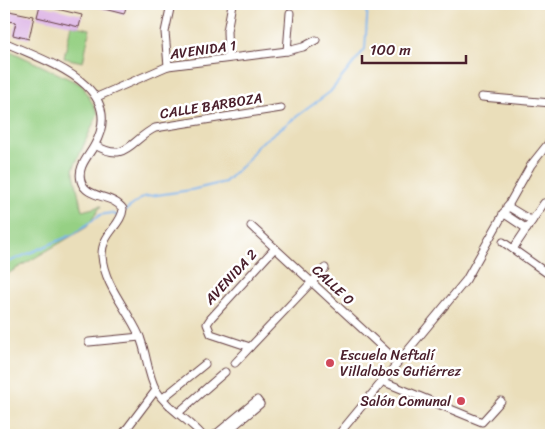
<svg xmlns="http://www.w3.org/2000/svg" width="555" height="439" viewBox="0 0 555 439" font-family="Sriracha,sans-serif">
<rect width="100%" height="100%" fill="#fff"/>
<filter id="ink" filterUnits="userSpaceOnUse"><feTurbulence type="fractalNoise" baseFrequency=".02" numOctaves="2"/><feDisplacementMap in="SourceGraphic" scale="10" xChannelSelector="R" yChannelSelector="G"/><feConvolveMatrix kernelMatrix="1 2 1 2 8 2 1 2 1" color-interpolation-filters="sRGB"/></filter>
<filter id="wash" filterUnits="userSpaceOnUse"><feTurbulence type="fractalNoise" baseFrequency=".0096" numOctaves="4" result="noise"/><feDisplacementMap in="SourceGraphic" scale="20" xChannelSelector="R" yChannelSelector="G"/><feGaussianBlur stdDeviation="1.12" result="paint"/><feColorMatrix in="noise" values="0 0 0 0 0 0 0 0 0 0 0 0 0 0 0 0 0 1.4 0 .05"/><feComposite in="paint" operator="in"/></filter>
<g filter="url(#wash)">
<rect width="100%" height="100%" fill="#eadeba"/>
<g fill="#96d084" stroke="#707858">
<path d="M71,25L90,29L83,62L64,58Z"/>
<path d="M4,48L82,85L98,113L73,169L82,211L101,206L87,227L4,276Z"/>
</g>
<g fill="none" stroke-linecap="round" stroke-linejoin="round">
<g stroke="#80b6ef" stroke-width="2">
<path d="M126,210L143,197L191,190L225,182L247,161L258,145L330,92L365,49L368,4"/>
<path d="M4,264L74,234L100,215L111,213L118,216"/>
</g>
</g>
<g id="blocks">
<g fill="#dcb2e5">
<path d="M84,4H127L124,14Z"/>
<path d="M40,5L82,15L79,27L37,17Z"/>
<path d="M4,10L34,16L29,39L13,35L16,22L4,21Z"/>
</g>
</g>
</g>
<g filter="url(#ink)">
<use href="#blocks" fill-opacity="0" stroke="#623c40" stroke-width="1"/>
<g fill="none" stroke-linecap="round" stroke-linejoin="round">
<defs>
<g id="street">
<path d="M4,42C44,61 129,85 94,146C88,157 77,167 81,181C86,199 113,194 123,209C122,225 101,234 102,256C104,285 128,310 139,335C147,352 147,374 156,390C167,409 189,419 202,435"/>
<path d="M287,51L290,13"/>
<path d="M228,58L227,31L232,4"/>
<path d="M168,66L165,32L171,4"/>
<path d="M97,97L168,66L287,51L303,47L316,40"/>
<path d="M482,97L551,103"/>
<path d="M95,145C127,164 130,140 155,128L281,108"/>
<path d="M507,206L532,221"/>
<path d="M503,213L527,229"/>
<path d="M251,226L398,362"/>
<path d="M503,242L551,276"/>
<path d="M513,249L544,203"/>
<path d="M89,342L140,337"/>
<path d="M250,347L211,334L207,324L211,318L275,248"/>
<path d="M235,363L325,268"/>
<path d="M382,381L482,422L501,401"/>
<path d="M163,398L205,364"/>
<path d="M178,413L225,372"/>
<path d="M122,435L156,390"/>
<path d="M215,435L257,400L260,404L223,435"/>
<path d="M262,435L264,434"/>
<path d="M338,435L466,280L531,165L551,140"/>
</g>
</defs>
<use href="#street" stroke="#623c40" stroke-width="9"/>
<use href="#street" stroke="#fff" stroke-width="7"/>
</g>
</g>
<g fill="#d1495b" stroke="#fff" stroke-width="2">
<circle cx="330" cy="363" r="5"/>
<circle cx="461" cy="401" r="5"/>
</g>
<g text-anchor="middle" dominant-baseline="central" stroke-width="5" stroke-linejoin="round" paint-order="stroke">
<g font-size="14" fill="#4a1f2b" stroke="#fff">
<text transform="translate(203 50) rotate(-8)">AVENIDA 1</text>
<text transform="translate(211 106) rotate(-9)">CALLE BARBOZA</text>
<text transform="translate(231 277) rotate(-47)">AVENIDA 2</text>
<text transform="translate(333 285) rotate(43)">CALLE 0</text>
</g>
<g font-size="14" fill="#4a1f2b" stroke="#fff" text-anchor="start">
<text x="340" y="355">Escuela Neftalí<tspan x="340" dy="16">Villalobos Gutiérrez</tspan></text>
<text x="451" y="401" text-anchor="end">Salón Comunal</text>
</g>
</g>
<rect width="555" height="439" fill="none" stroke="#fff" stroke-width="20"/>
<path d="M362 55v8h104v-8" fill="none" stroke="#4a1f2b" stroke-width="2.5"/>
<text x="370" y="55" font-size="15" fill="#4a1f2b" stroke="#ffffff" stroke-width="4" paint-order="stroke">100 m</text>
</svg>
